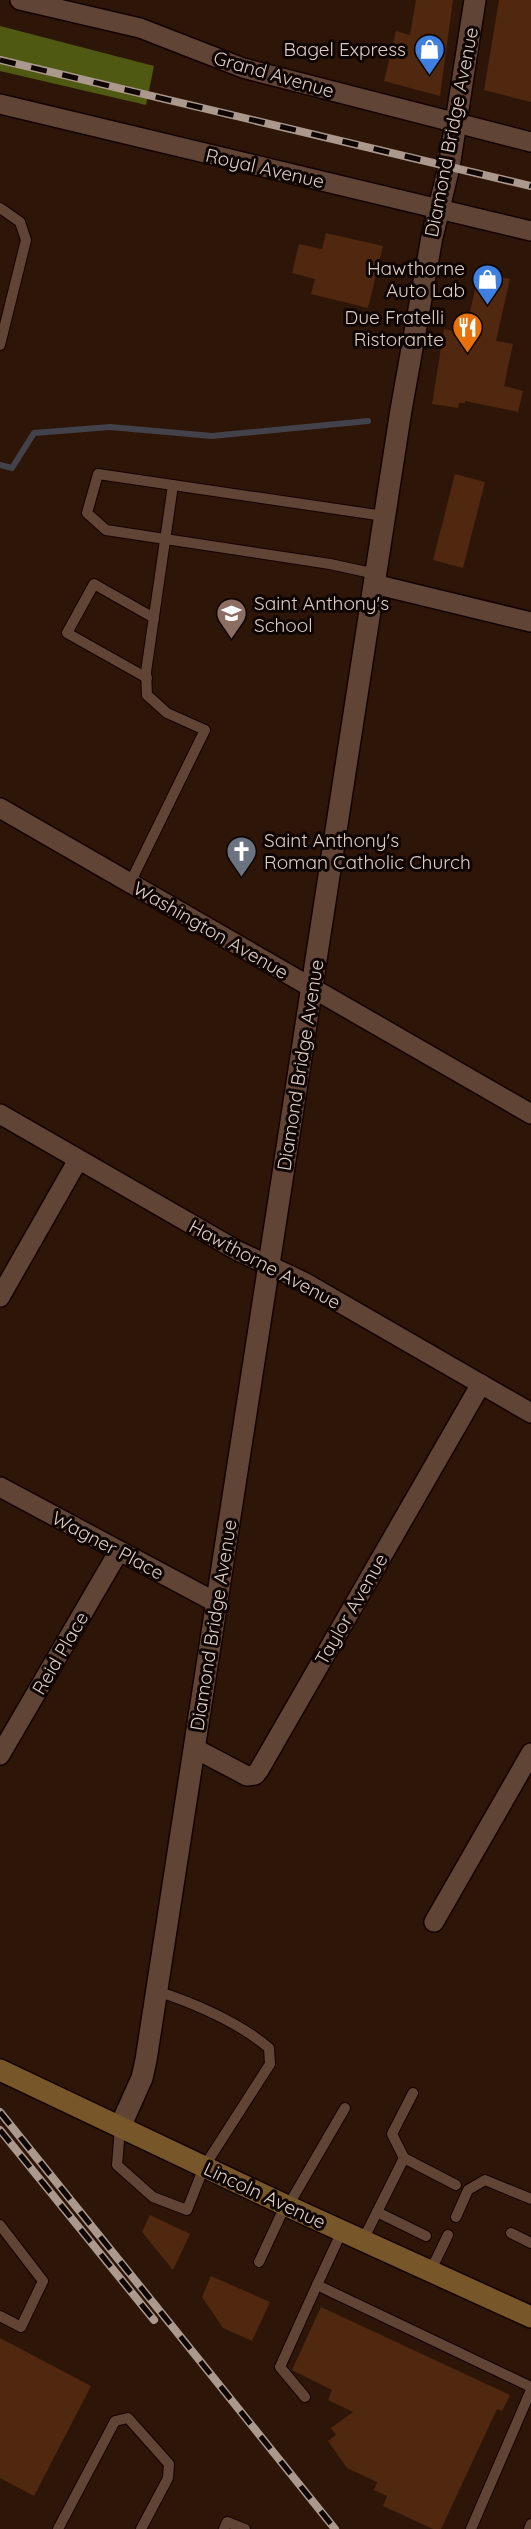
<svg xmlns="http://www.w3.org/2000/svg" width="531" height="2529" viewBox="0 0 531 2529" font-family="Quicksand,sans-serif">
<rect width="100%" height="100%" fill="#2d1507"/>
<path fill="#4f5912" d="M0,26L154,66L146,105L0,71Z"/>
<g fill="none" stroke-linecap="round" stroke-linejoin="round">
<path stroke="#43424b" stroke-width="6" d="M0,465L12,468L34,433L110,427L212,436L368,421"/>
</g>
<g fill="#502810">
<path d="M416,0H453L440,96L384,81L396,31L410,35Z"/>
<path d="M499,0H531V102L484,90Z"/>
<path d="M326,233L383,246L368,308L311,294L315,279L292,273L299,244L322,249Z"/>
<path d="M479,272L510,279L496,341L513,344L504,386L523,391L518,412L465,401V403H459L458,408L432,404L444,329L465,334Z"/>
<path d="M455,474L485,482L463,568L433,560Z"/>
<path d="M150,2215L190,2234L173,2270L142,2232Z"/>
<path d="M211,2276L270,2302L252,2341L223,2328L202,2297Z"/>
<path d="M321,2307L510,2395L502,2411L497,2409L441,2529H433L383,2506L387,2496L374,2490L377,2482L347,2468L328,2441L336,2435L331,2428L353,2412L328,2400L332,2390L292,2370Z"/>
<path d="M0,2338L91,2386L34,2496L0,2478Z"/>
</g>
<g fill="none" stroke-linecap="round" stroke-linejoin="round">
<defs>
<g id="service">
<path d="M0,208L20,222L26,240L0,345"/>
<path d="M376,574L330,564L106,530L87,513L98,474L384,516"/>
<path d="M147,678L67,633L94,584L154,618"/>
<path d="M130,883L205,730L167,713L147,695L146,672L173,485"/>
<path d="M120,2128L117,2165L153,2197L187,2210L204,2167L270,2064L269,2048C237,2021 196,2004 157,1991"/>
<path d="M404,2158L392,2134L413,2093"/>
<path d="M288,2206L345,2108"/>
<path d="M377,2212L426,2236"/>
<path d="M456,2217L468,2190L485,2180L531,2199"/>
<path d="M0,2225L43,2281L21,2327L0,2316"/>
<path d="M342,2231L317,2285L531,2387"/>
<path d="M511,2233L531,2243"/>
<path d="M363,2240L404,2158L456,2185"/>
<path d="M259,2262L285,2206"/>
<path d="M430,2272L448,2235"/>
<path d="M305,2397L280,2367L317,2285"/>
<path d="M58,2529L115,2421L128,2418L169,2464L168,2478L141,2529"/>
<path d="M224,2529L227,2522L245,2529"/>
<path d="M471,2529L531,2390"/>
<path d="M529,2529L531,2524"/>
</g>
<g id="minor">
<path d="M20,0L140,28L243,68L531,142"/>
<path d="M0,104L531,231"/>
<path d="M374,584L531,622"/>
<path d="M0,808L531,1114"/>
<path d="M0,1114L238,1251L304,1282L531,1413"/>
<path d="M0,1297L78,1160"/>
<path d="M0,1487L217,1603"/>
<path d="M194,1748L247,1776L255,1775L259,1770L481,1384"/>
<path d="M0,1755L119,1551"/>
<path d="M434,1922L531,1753"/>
</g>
<path id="tertiary" d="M120,2127L142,2078L146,2060L401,410L432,237L449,167L475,0"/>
<path id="secondary" d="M0,2070L285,2205L531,2317"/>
</defs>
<use href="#service" stroke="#140200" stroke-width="12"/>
<use href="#minor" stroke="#140200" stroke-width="22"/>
<use href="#tertiary" stroke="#140200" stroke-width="24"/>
<use href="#secondary" stroke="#140200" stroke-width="24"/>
<use href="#service" stroke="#604435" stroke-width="10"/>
<use href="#minor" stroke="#604435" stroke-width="19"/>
<use href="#tertiary" stroke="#604435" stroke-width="21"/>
<use href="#secondary" stroke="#775729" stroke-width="21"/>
<defs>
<g id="rail">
<path d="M0,60L531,186"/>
<path d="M0,2112L335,2529"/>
<path d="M0,2130L154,2320"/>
</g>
</defs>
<use href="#rail" stroke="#ac998e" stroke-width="8"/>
<use href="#rail" stroke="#0e0502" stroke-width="5" stroke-dasharray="16" stroke-linecap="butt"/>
</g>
<defs>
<symbol id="shop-pin" viewBox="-11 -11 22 30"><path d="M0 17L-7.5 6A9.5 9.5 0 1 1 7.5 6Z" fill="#3f7fe0" stroke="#0e0502"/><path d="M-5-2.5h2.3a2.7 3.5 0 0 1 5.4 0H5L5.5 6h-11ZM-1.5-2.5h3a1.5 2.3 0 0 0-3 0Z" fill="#fff"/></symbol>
<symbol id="restaurant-pin" viewBox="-11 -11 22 30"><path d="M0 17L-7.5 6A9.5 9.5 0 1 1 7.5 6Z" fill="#e8710a" stroke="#0e0502"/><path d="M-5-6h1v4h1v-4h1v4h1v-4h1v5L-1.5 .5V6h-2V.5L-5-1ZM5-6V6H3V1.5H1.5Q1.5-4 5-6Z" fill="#fff"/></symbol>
<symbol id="school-pin" viewBox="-11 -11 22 30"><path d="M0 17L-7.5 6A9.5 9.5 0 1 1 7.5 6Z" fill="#8d6e63" stroke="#0e0502"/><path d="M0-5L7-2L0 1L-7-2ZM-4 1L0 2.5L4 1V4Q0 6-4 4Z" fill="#fff"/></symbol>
<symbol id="church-pin" viewBox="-11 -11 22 30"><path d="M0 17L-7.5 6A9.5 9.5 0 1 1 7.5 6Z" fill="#6b7280" stroke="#0e0502"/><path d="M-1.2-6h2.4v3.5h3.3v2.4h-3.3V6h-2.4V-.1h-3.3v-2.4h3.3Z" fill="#fff"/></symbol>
</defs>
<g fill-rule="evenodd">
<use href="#shop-pin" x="412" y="32" width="35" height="47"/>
<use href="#shop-pin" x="470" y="262" width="35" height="47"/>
<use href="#restaurant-pin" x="450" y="310" width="35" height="47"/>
<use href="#school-pin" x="214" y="596" width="35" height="47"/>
<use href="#church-pin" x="224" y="834" width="35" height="47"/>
</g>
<g text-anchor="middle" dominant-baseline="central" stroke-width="6" stroke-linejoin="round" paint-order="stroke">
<g font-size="19" fill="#decdc4" stroke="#0e0502" text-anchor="end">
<text x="406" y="49">Bagel Express</text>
<text x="465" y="268">Hawthorne<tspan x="465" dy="22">Auto Lab</tspan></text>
<text x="444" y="317">Due Fratelli<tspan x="444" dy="22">Ristorante</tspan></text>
<text x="254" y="603" text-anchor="start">Saint Anthony's<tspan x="254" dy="22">School</tspan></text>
<text x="264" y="840" text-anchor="start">Saint Anthony's<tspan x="264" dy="22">Roman Catholic Church</tspan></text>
</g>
<g font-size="19" fill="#decdc4" stroke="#0e0502">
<text transform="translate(274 74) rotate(16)">Grand Avenue</text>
<text transform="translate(451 132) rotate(-79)">Diamond Bridge Avenue</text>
<text transform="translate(265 168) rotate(13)">Royal Avenue</text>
<text transform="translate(211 930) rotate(30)">Washington Avenue</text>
<text transform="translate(300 1065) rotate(-81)">Diamond Bridge Avenue</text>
<text transform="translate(265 1264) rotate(28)">Hawthorne Avenue</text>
<text transform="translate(108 1545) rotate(28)">Wagner Place</text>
<text transform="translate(351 1609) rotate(-60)">Taylor Avenue</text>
<text transform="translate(213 1625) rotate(-81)">Diamond Bridge Avenue</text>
<text transform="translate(60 1653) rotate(-60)">Reid Place</text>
<text transform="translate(265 2195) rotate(25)">Lincoln Avenue</text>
</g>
</g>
</svg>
